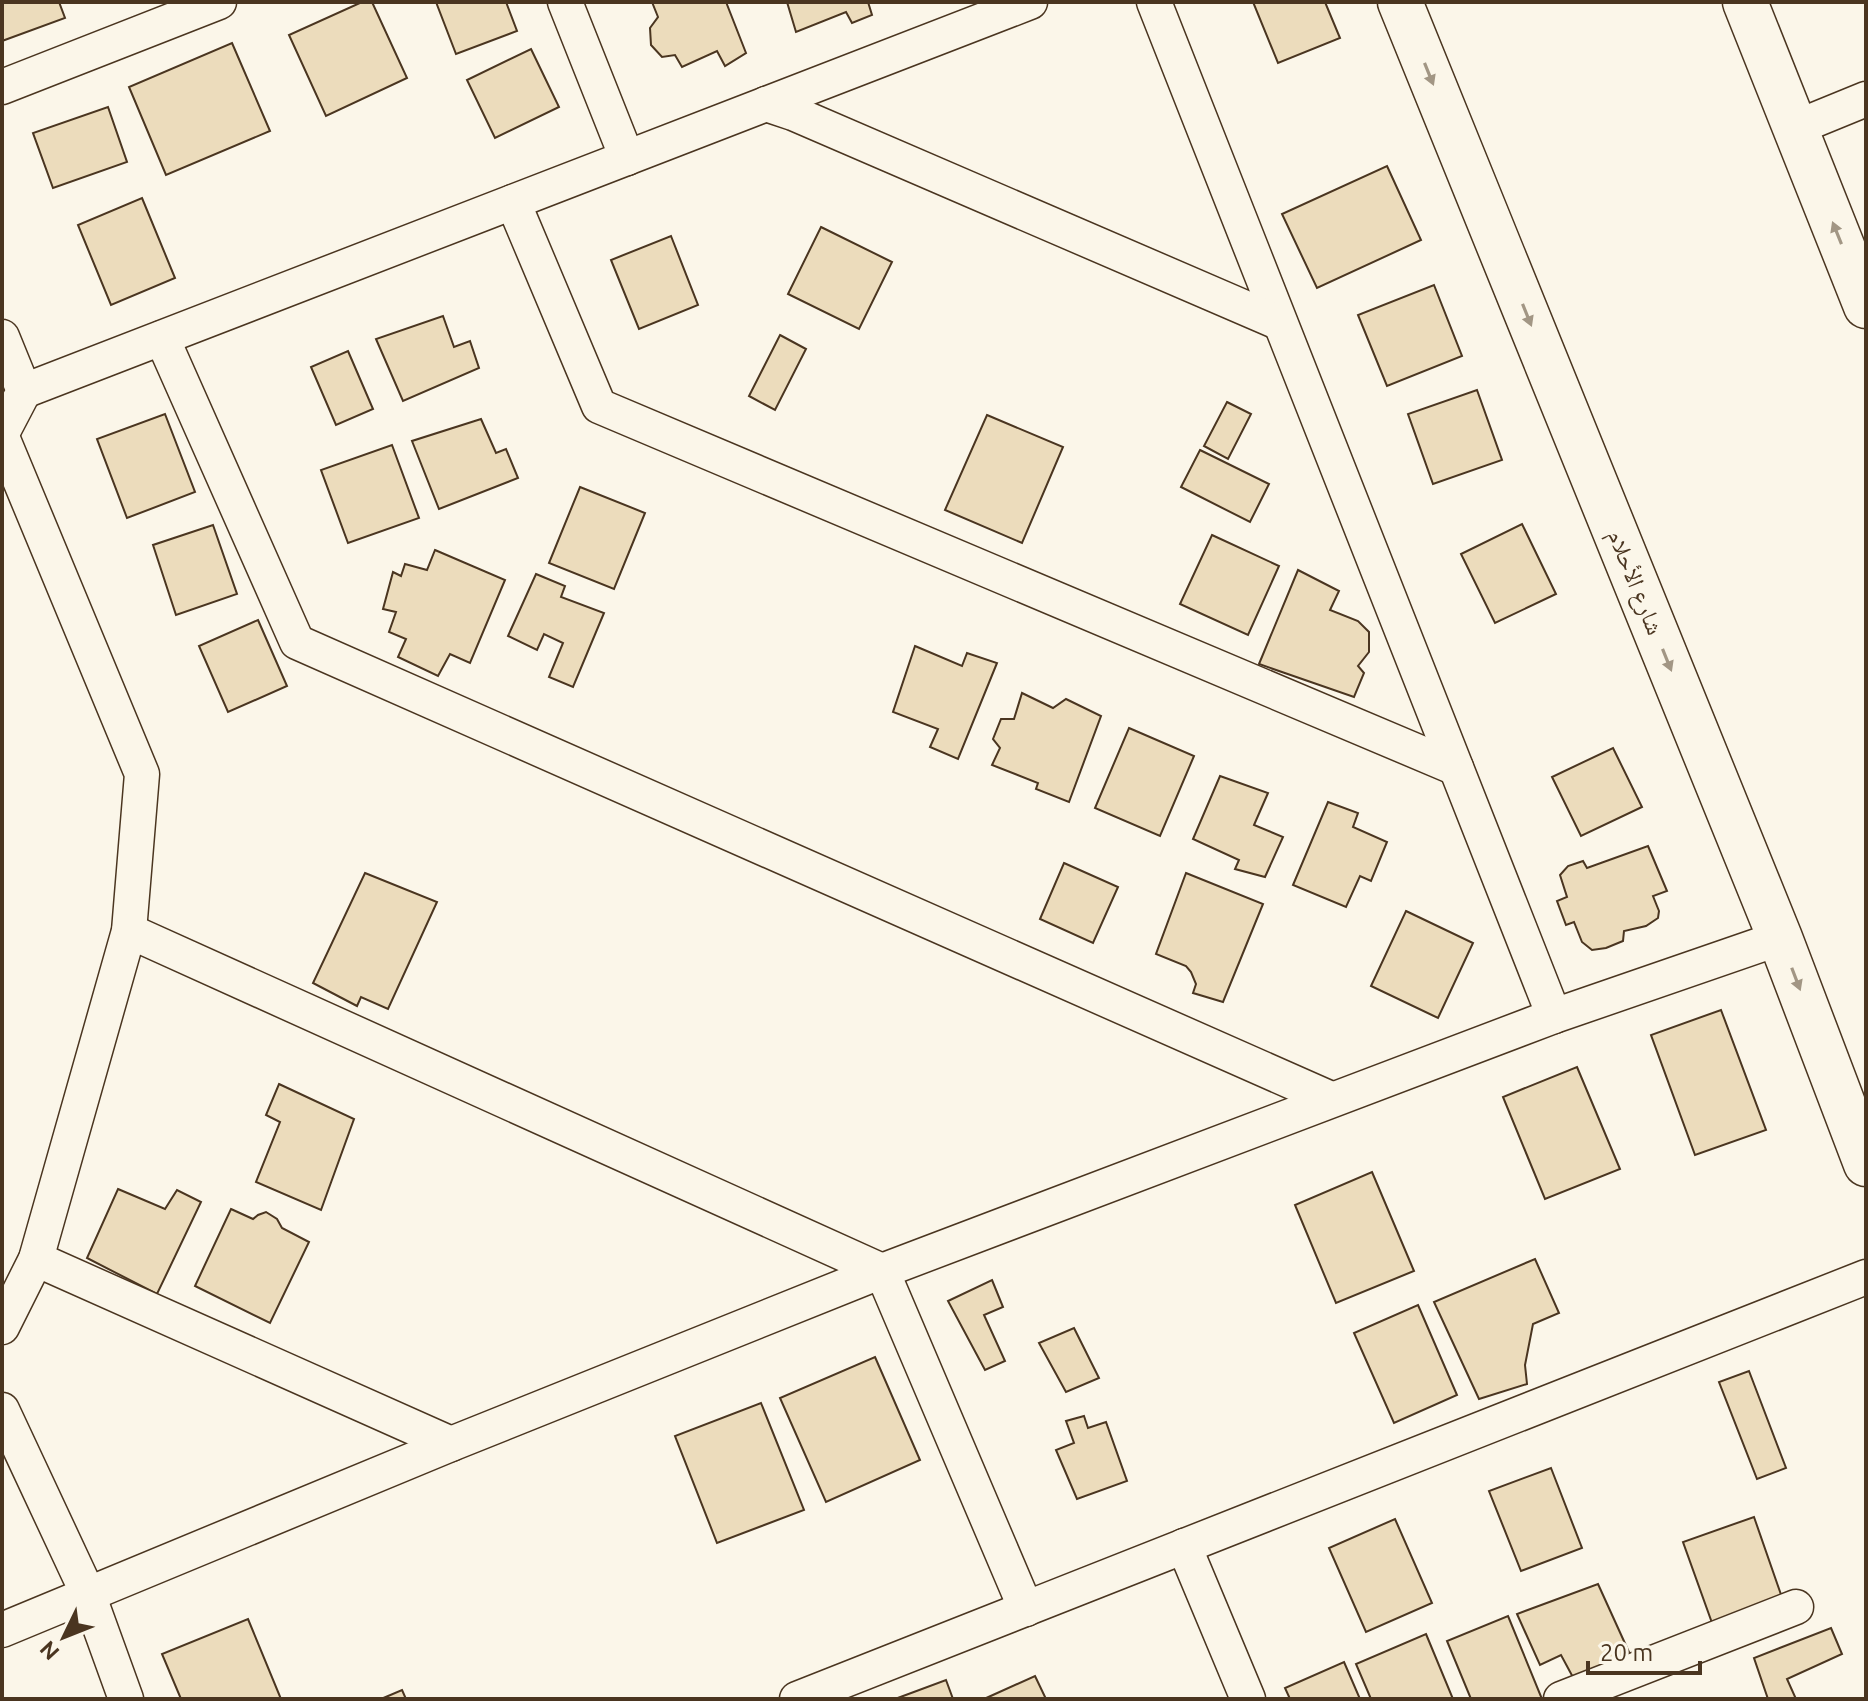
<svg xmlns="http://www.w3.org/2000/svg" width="1868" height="1701" viewBox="0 0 1868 1701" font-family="Ubuntu,'Noto Naskh Arabic',sans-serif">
<rect width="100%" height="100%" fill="#fbf6e9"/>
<g fill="#ecdcbc" stroke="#4a3520" stroke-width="2">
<path d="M2,2H59L65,18L2,41Z"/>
<path d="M362,2H372L407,78L326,116L289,35Z"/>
<path d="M436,2H506L517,31L456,54Z"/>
<path d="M652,2H726L746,53L725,66L717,51L682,67L675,55L662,57L651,45L650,28L658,17Z"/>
<path d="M787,2H868L872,15L852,23L846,12L796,32Z"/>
<path d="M1253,2H1325L1340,38L1278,63Z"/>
<path d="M232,43L270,131L166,175L129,87Z"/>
<path d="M531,49L559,107L495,138L467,80Z"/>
<path d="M108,107L127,162L53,188L33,133Z"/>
<path d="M1387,166L1421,240L1317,288L1282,214Z"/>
<path d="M142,198L175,278L111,305L78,225Z"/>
<path d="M821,227L892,262L859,329L788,294Z"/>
<path d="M671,236L698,305L639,329L611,260Z"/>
<path d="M1434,285L1462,356L1387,386L1358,315Z"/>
<path d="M443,316L454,347L470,341L479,368L403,401L376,339Z"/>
<path d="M780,335L806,349L775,410L749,396Z"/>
<path d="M348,351L373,409L336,425L311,367Z"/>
<path d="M1477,390L1502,460L1433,484L1408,414Z"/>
<path d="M1227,402L1251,414L1228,459L1204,446Z"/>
<path d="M165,414L195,492L127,518L97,439Z"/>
<path d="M987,415L1063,447L1022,543L945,510Z"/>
<path d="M481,419L496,453L506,449L518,478L439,509L412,441Z"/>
<path d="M392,445L419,518L348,543L321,470Z"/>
<path d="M1200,450L1269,484L1250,522L1181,487Z"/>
<path d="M580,487L645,513L614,589L549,563Z"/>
<path d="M1522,524L1556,594L1495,623L1461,554Z"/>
<path d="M213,525L237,594L176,615L153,545Z"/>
<path d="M1212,535L1279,566L1248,635L1180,604Z"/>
<path d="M435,550L505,580L470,663L450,654L438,676L398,657L406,639L389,632L396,612L383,609L393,572L401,576L405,564L427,570Z"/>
<path d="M1298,570L1339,591L1330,610L1358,621L1369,632V652L1358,666L1364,673L1354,697L1259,664Z"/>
<path d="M536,574L565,586L561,597L604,613L573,687L549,677L563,643L544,634L537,650L508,636Z"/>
<path d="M258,620L287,686L228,712L199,646Z"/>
<path d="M915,646L962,666L967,653L997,663L958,759L930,747L938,729L893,712Z"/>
<path d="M1022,693L1053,708L1066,699L1101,716L1069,802L1036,789L1038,783L992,765L1000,748L993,739L1001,719H1014Z"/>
<path d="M1129,728L1194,756L1160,836L1095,808Z"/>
<path d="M1613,748L1642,807L1581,836L1552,777Z"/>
<path d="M1220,776L1268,793L1254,825L1283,837L1265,877L1235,869L1239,860L1193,839Z"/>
<path d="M1328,802L1358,813L1353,827L1387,842L1371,881L1360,876L1346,907L1293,885Z"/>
<path d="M1648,846L1667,891L1653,896L1659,911L1658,918L1646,926L1624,931L1623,941L1606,948L1592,950L1582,942L1574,922L1566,925L1557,901L1567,897L1560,875L1568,866L1583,861L1587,868Z"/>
<path d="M1064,863L1118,887L1093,943L1040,919Z"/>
<path d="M365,873L437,902L388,1009L361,997L357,1006L313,983Z"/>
<path d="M1186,873L1263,904L1223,1002L1193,993L1196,984L1191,972L1186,966L1156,954Z"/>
<path d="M1406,911L1473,943L1438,1018L1371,986Z"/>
<path d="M1721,1010L1766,1130L1695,1155L1651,1035Z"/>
<path d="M1577,1067L1620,1169L1545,1199L1503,1097Z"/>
<path d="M279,1084L354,1119L321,1210L256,1182L280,1122L266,1115Z"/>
<path d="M1372,1172L1414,1271L1336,1303L1295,1205Z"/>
<path d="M118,1189L165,1209L177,1190L201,1202L157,1294L87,1258Z"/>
<path d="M231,1209L253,1219L258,1215L266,1212L277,1219L282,1228L309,1242L270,1323L195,1286Z"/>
<path d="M1535,1259L1559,1313L1533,1324L1525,1365L1527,1384L1479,1399L1434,1302Z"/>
<path d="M992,1280L1003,1307L984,1315L1005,1361L985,1370L948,1301Z"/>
<path d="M1418,1305L1457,1395L1394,1423L1354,1333Z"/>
<path d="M1074,1328L1099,1378L1066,1392L1039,1343Z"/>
<path d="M875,1357L920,1460L826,1502L780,1398Z"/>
<path d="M1749,1371L1786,1468L1757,1479L1719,1382Z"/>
<path d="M761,1403L804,1510L717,1543L675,1436Z"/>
<path d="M1084,1416L1088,1428L1106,1422L1127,1481L1077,1499L1056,1450L1074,1443L1066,1421Z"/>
<path d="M1551,1468L1582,1548L1521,1571L1489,1491Z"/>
<path d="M1754,1517L1786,1609L1716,1634L1683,1542Z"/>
<path d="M1395,1519L1432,1603L1366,1632L1329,1548Z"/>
<path d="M1598,1584L1633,1661L1575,1681L1561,1655L1540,1665L1517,1614Z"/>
<path d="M1508,1616L1542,1699H1471L1447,1641Z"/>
<path d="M248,1619L281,1699H181L162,1654Z"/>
<path d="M1831,1628L1842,1654L1787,1679L1796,1699H1768L1754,1658Z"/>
<path d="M1426,1634L1453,1699H1371L1356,1664Z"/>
<path d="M1344,1662L1360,1699H1290L1285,1688Z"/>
<path d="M1035,1676L1046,1699H984Z"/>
<path d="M946,1680L953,1699H895Z"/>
<path d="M402,1690L406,1699H381Z"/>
</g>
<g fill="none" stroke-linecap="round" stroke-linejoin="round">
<defs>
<g id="street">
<path d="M565,2L627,158"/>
<path d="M1154,2L1554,1016"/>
<path d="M2,87L219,2"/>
<path d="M766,104L793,113L1280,323"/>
<path d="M1795,128L1866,99"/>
<path d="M513,202L599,406L1456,768"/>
<path d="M2,337L24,391L2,433"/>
<path d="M162,338L297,642L1331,1099"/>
<path d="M24,391L1030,2"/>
<path d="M2,437L142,774L129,931L36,1259L2,1327"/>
<path d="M129,931L882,1271L1026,1609"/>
<path d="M36,1259L451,1444"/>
<path d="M2,1410L88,1594L126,1699"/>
<path d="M1184,1546L1248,1699"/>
<path d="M2,1630L451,1444L882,1271L1554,1016L1780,938"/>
<path d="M797,1699L1866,1277"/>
<path d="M1561,1699L1796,1607"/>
</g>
<g id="primary">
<path d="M1400,2L1780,938L1866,1164"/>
<path d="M1745,2L1866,306"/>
</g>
</defs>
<use href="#street" stroke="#4a3520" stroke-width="37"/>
<use href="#primary" stroke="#4a3520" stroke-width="47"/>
<use href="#street" stroke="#fbf6e9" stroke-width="34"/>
<use href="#primary" stroke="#fbf6e9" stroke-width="44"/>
</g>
<defs><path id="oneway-solid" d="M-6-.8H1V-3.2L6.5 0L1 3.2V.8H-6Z" transform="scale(2)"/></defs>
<g fill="#a29684">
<use href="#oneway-solid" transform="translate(1429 74) rotate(68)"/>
<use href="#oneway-solid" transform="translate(1837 233) rotate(-112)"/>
<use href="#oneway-solid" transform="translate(1527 315) rotate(68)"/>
<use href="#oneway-solid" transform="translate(1667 660) rotate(68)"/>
<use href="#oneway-solid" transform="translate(1796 979) rotate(69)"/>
</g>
<g text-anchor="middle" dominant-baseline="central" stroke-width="6" stroke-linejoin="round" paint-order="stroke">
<g font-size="24" fill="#4a3520" stroke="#fbf6e9">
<text transform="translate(1636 582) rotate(68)">شارع الأحلام</text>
</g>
</g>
<rect width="1868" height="1701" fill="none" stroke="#4a3520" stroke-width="8"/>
<g transform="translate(64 1637) rotate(227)" stroke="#fbf6e9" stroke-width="6" paint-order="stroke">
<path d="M0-6L14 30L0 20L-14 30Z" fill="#4a3520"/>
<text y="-12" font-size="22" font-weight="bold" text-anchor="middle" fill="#4a3520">N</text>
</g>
<path d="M1588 1661v12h112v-12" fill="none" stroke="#4a3520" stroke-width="4"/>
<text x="1600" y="1661" font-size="24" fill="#4a3520" stroke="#fbf6e9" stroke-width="6" paint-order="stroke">20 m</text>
</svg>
